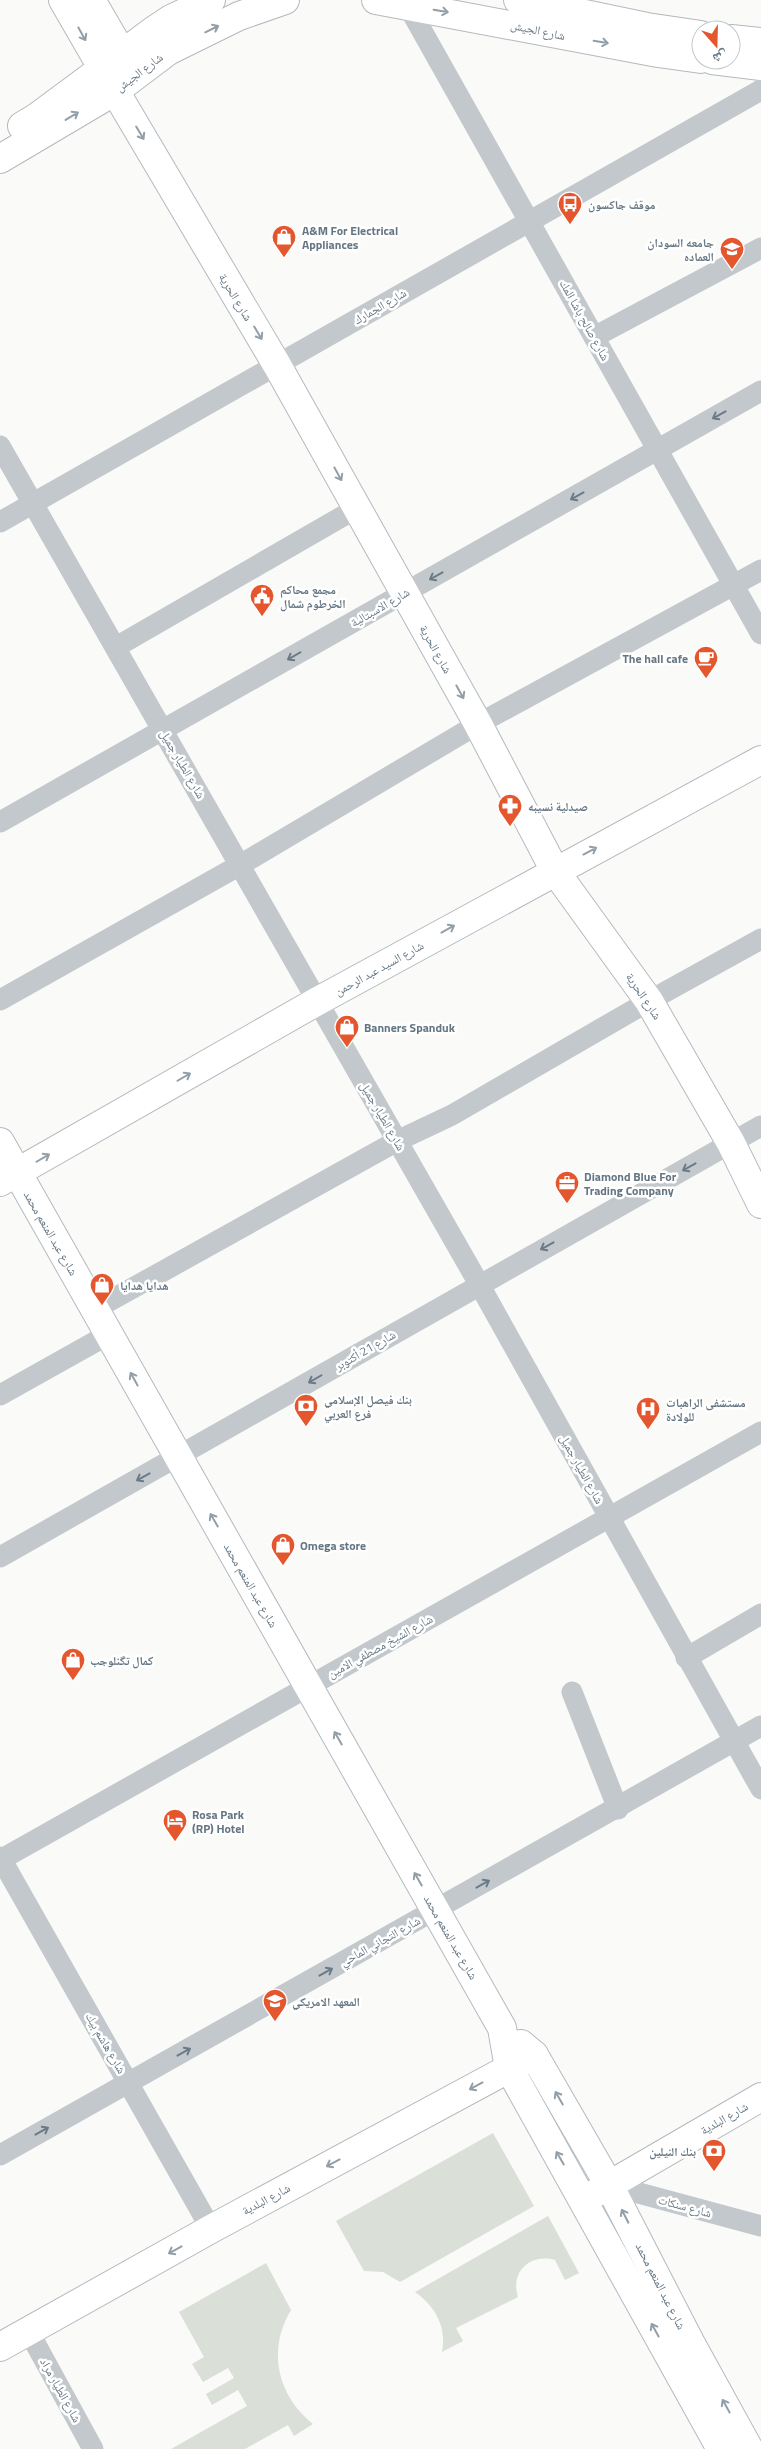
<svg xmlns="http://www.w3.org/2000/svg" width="761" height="2449" viewBox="0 0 761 2449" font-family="'Titillium Web','Noto Naskh Arabic',sans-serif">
<rect width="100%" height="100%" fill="#fafaf8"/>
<g fill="#dadfd7">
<path d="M493,2133L534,2206L400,2282L383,2272L364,2271L336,2221Z"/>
<path d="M548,2216L579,2273L565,2280L555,2260C530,2253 510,2272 518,2297L456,2328L463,2341L442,2352C447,2327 435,2306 415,2292Z"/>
<path d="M266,2263L291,2310C267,2350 277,2395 313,2424L294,2436L288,2425L245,2449H171L247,2406L238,2390L212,2405L206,2394L234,2378L228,2368L203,2382L192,2364L204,2357L179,2312Z"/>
</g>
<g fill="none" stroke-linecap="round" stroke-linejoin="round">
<defs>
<g id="secondary">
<path d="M115,91L277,365L357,508L478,724L555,871L649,1001L731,1143L761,1204"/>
<path d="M0,1142L502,2028L509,2068L721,2449"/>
<path d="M0,1182L316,1002L761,760"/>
<path d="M521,2044L534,2055L609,2185L690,2342L749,2449"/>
<path d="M594,2194L761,2097"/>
<path d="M0,2347L211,2229L534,2055"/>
</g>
<g id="primary">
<path d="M63,0L115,90"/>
<path d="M91,0L122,53L136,73"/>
</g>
<g id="highway">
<path d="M376,0L658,53L701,59"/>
<path d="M518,0L647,27L701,35"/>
<path d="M731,39L761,42"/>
<path d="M712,60L761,66"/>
<path d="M22,126L37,117L153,31L171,19L211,0"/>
<path d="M0,159L115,91L168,51L239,16L285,0"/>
</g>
</defs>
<use href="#secondary" stroke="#b3babf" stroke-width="30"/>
<use href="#primary" stroke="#b5babe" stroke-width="30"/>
<use href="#highway" stroke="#b4b9bd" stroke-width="30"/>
<g stroke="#c3c8cc" stroke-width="21">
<path d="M408,6L761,634"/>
<path d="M594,337L761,248"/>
<path d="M0,446L479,1284L761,1789"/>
<path d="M0,522L761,90"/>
<path d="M116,647L357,508"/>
<path d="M0,822L761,391"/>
<path d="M0,1000L240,865L478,724L761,570"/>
<path d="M95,1309L397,1141L452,1115L649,1001L761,939"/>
<path d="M0,1395L109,1334"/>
<path d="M0,1557L761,1126"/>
<path d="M686,1658L761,1614"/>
<path d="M572,1692L618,1809"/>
<path d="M0,1857L211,2229"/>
<path d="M0,1860L761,1432"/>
<path d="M0,2155L761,1726"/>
<path d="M609,2185L761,2226"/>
<path d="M29,2332L93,2449"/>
</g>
<use href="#secondary" stroke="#fff" stroke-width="28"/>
<use href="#primary" stroke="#fff" stroke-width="28"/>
<use href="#highway" stroke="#fff" stroke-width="28"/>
</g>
<defs><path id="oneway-shaft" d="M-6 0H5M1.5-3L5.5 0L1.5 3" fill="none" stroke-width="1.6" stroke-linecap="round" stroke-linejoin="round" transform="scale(1.25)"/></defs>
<g stroke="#939fa8">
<use href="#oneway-shaft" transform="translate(441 11) rotate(10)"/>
<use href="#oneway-shaft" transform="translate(212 29) rotate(-26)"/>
<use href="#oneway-shaft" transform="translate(82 34) rotate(61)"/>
<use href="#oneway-shaft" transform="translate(601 42) rotate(10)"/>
<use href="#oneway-shaft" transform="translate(72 116) rotate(-31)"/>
<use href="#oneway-shaft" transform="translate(140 133) rotate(59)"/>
<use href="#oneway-shaft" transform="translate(258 333) rotate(59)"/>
<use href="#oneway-shaft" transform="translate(338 474) rotate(61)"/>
<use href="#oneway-shaft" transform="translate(460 692) rotate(61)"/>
<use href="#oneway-shaft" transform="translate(590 851) rotate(-28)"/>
<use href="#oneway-shaft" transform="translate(448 929) rotate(-29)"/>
<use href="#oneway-shaft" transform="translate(184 1077) rotate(-30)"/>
<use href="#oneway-shaft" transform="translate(43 1158) rotate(-30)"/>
<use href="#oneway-shaft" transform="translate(134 1379) rotate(-119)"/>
<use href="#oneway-shaft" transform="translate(214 1520) rotate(-120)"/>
<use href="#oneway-shaft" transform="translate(338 1738) rotate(-120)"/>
<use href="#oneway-shaft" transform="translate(418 1879) rotate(-120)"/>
<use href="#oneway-shaft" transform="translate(476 2086) rotate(152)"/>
<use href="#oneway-shaft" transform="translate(559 2098) rotate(-120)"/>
<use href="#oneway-shaft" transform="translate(560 2158) rotate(-120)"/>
<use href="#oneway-shaft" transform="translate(333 2163) rotate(152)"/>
<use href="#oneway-shaft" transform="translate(625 2216) rotate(-117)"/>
<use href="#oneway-shaft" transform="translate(175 2250) rotate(151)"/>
<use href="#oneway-shaft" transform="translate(655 2330) rotate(-119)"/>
<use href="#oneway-shaft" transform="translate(726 2406) rotate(-119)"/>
</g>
<g stroke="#6a7a87">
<use href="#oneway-shaft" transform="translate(719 415) rotate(151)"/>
<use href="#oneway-shaft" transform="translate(577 496) rotate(151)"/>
<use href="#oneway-shaft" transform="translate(436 576) rotate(151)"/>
<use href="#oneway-shaft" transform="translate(294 656) rotate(150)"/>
<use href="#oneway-shaft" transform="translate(689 1167) rotate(151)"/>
<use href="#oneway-shaft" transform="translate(547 1246) rotate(151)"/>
<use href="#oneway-shaft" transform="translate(315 1379) rotate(150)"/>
<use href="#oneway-shaft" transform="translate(143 1477) rotate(151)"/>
<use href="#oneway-shaft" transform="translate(483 1884) rotate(-29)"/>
<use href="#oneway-shaft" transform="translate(326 1972) rotate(-29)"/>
<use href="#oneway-shaft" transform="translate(184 2052) rotate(-29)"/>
<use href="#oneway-shaft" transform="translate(42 2131) rotate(-29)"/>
</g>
<defs>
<symbol id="bus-pin" viewBox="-11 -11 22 30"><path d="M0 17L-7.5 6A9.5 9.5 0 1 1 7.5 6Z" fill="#e4572e" stroke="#fff"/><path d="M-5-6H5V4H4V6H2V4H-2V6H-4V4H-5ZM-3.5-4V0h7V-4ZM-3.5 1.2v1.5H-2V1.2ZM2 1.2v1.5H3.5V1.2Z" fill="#fff"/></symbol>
<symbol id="shop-pin" viewBox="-11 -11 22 30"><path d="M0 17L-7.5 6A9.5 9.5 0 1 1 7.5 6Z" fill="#e4572e" stroke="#fff"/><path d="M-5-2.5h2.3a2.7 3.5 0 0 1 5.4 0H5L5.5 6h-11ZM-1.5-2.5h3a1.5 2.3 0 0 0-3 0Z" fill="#fff"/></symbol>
<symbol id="school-pin" viewBox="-11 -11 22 30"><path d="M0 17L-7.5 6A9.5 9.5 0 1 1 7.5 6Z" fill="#e4572e" stroke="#fff"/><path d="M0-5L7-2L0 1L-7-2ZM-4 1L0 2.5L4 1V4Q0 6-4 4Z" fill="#fff"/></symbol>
<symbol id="civic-pin" viewBox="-11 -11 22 30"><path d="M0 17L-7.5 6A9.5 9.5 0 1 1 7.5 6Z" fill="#e4572e" stroke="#fff"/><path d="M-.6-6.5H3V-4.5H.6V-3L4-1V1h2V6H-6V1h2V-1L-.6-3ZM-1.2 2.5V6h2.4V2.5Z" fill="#fff"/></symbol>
<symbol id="cafe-pin" viewBox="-11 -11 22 30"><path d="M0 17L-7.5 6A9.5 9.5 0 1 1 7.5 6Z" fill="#e4572e" stroke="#fff"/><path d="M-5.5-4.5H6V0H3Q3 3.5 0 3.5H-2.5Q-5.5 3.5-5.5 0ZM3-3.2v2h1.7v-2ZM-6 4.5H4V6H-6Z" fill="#fff"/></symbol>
<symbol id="pharmacy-pin" viewBox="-11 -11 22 30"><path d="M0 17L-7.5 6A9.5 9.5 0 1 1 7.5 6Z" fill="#e4572e" stroke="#fff"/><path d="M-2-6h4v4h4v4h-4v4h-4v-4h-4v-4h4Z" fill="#fff"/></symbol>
<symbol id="office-pin" viewBox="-11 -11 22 30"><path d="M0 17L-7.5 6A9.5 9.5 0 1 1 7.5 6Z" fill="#e4572e" stroke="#fff"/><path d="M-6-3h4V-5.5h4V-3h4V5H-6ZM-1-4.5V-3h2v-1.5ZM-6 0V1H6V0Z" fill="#fff"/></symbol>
<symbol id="bank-pin" viewBox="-11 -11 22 30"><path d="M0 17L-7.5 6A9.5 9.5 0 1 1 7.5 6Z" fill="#e4572e" stroke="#fff"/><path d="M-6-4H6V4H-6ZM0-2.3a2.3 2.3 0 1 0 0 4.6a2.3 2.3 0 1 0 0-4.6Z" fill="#fff"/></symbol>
<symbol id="hospital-pin" viewBox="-11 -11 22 30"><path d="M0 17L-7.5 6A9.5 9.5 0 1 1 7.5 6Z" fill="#e4572e" stroke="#fff"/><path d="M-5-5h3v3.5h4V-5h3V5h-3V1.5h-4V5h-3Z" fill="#fff"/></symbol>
<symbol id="hotel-pin" viewBox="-11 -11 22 30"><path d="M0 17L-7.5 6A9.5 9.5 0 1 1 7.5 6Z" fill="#e4572e" stroke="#fff"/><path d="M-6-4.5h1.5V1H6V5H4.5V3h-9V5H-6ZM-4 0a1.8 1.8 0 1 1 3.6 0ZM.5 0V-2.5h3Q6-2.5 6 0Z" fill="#fff"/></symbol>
</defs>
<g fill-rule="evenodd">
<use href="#bus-pin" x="556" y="190" width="28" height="38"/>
<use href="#shop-pin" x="270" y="223" width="28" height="38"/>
<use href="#school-pin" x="718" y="235" width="28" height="38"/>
<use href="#civic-pin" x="248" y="582" width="28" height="38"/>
<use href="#cafe-pin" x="692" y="644" width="28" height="38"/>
<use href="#pharmacy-pin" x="496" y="792" width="28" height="38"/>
<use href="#shop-pin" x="333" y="1013" width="28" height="38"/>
<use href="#office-pin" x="553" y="1169" width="28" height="38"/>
<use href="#shop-pin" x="88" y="1271" width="28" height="38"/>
<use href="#bank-pin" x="292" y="1392" width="28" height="38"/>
<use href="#hospital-pin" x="634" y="1395" width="28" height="38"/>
<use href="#shop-pin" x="269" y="1531" width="28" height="38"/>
<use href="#shop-pin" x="59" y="1646" width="28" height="38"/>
<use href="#hotel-pin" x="161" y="1807" width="28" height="38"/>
<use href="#school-pin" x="261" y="1987" width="28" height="38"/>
<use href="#bank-pin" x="700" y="2137" width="28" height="38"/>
</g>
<g text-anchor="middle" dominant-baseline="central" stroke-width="5" stroke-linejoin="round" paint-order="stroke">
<g font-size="12" fill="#657683" stroke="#fff">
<text transform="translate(538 30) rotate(12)">شارع الجيش</text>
<text transform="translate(139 72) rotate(-37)">شارع الجيش</text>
<text transform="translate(236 297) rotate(59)">شارع الحرية</text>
<text transform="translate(380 306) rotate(-30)">شارع الجمارك</text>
<text transform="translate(585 320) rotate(61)">شارع صالح باشا المك</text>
<text transform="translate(380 607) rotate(-30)">شارع الاسبتالية</text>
<text transform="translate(436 649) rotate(61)">شارع الحرية</text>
<text transform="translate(183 764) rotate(60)">شارع الطيار جميل</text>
<text transform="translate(379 968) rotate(-29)">شارع السيد عبد الرحمن</text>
<text transform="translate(644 996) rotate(56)">شارع الحرية</text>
<text transform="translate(383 1116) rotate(60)">شارع الطيار جميل</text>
<text transform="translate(51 1233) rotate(60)">شارع عبد المنعم محمد</text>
<text transform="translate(365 1350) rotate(-30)">شارع 21 أكتوبر</text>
<text transform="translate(582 1469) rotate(61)">شارع الطيار جميل</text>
<text transform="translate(251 1585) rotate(60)">شارع عبد المنعم محمد</text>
<text transform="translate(380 1646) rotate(-29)">شارع الشيخ مصطفي الامين</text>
<text transform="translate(451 1937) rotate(60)">شارع عبد المنعم محمد</text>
<text transform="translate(380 1941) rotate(-29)">شارع التجاني الماحي</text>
<text transform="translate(106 2043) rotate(60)">شارع هاشم بيك</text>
<text transform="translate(724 2118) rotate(-30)">شارع البلدية</text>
<text transform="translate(266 2199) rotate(-28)">شارع البلدية</text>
<text transform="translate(685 2206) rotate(15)">شارع سنكات</text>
<text transform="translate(661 2286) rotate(63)">شارع عبد المنعم محمد</text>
<text transform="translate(61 2390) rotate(61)">شارع الطيار مراد</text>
</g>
<g font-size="12" font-weight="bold" fill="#657683" stroke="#fff" text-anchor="start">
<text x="588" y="204">موقف جاكسون</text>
<text x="302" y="230">A&amp;M For Electrical<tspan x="302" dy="14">Appliances</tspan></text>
<text x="714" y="242" text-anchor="end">جامعه السودان<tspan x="714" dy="14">العماده</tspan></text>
<text x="280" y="589">مجمع محاكم<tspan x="280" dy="14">الخرطوم شمال</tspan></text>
<text x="688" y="658" text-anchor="end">The hall cafe</text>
<text x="528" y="806">صيدلية نسيبه</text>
<text x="364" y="1027">Banners Spanduk</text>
<text x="584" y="1176">Diamond Blue For<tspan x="584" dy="14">Trading Company</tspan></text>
<text x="120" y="1285">هدايا هدايا</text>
<text x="324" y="1399">بنك فيصل الإسلامي<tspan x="324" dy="14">فرع العربي</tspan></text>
<text x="666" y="1402">مستشفى الراهبات<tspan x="666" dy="14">للولادة</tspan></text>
<text x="300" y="1545">Omega store</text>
<text x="90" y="1660">كمال تگنلوجب</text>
<text x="192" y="1814">Rosa Park<tspan x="192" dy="14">(RP) Hotel</tspan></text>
<text x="292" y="2001">المعهد الامريكي</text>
<text x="696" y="2151" text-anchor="end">بنك النيلين</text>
</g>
</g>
<g transform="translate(716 45) rotate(160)"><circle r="24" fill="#ffffff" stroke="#c1c8cd"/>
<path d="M0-4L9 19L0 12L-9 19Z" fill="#e4572e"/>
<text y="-8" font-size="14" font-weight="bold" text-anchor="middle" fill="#657683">ش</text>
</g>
</svg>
